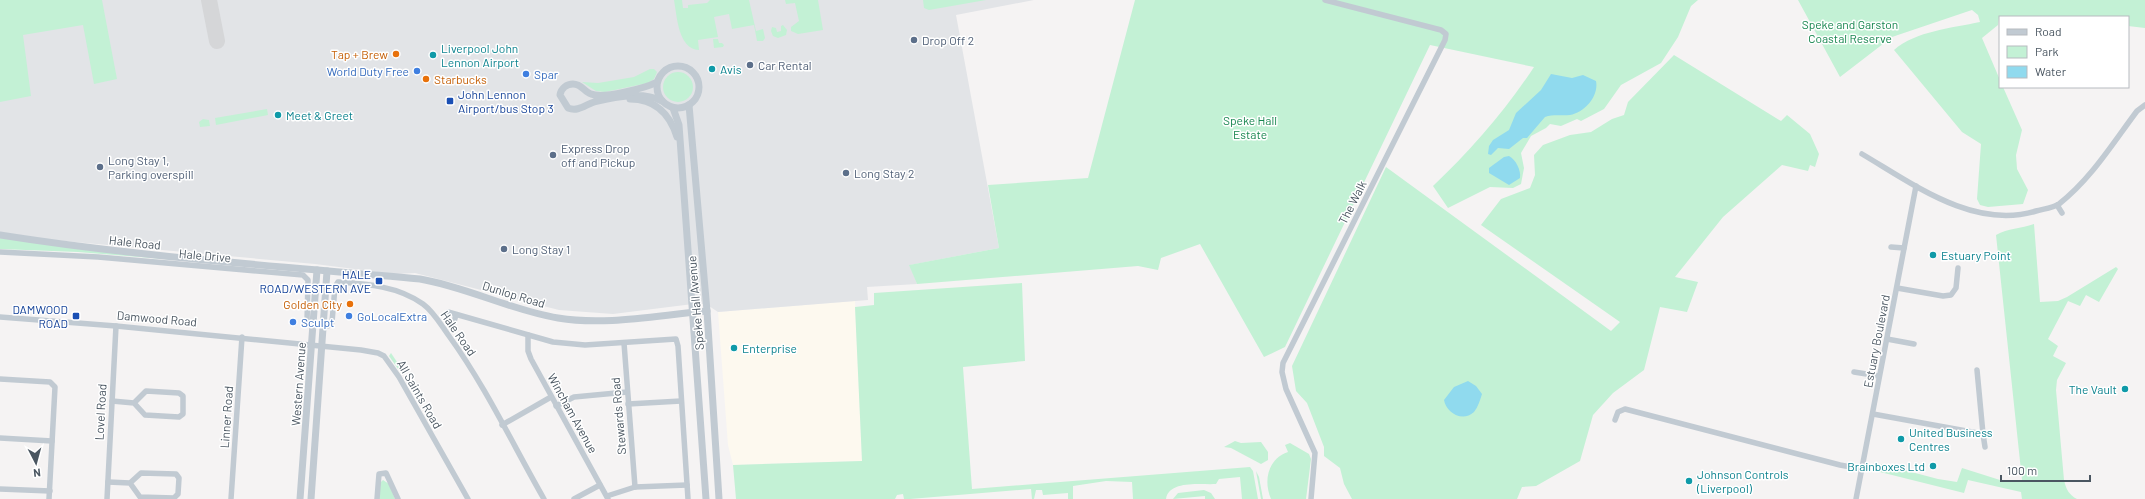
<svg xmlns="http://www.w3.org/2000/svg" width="2145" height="499" viewBox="0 0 2145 499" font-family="Barlow,sans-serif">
<rect width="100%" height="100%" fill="#f5f3f3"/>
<path fill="#fdf9ef" d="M855,301L862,461L733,465L728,445L718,312Z"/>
<path fill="#e2e4e7" d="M0,0H1034L956,15L999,248L910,265L917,284L867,287L868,300L718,312L706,304H693L613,314L559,310L415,273L394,274L315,264L53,240L0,232Z"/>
<g fill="#c3f1d5">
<path d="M0,0H102L117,79L94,84L83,25L23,35L31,96L0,102Z"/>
<path d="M674,0H682L683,8H688V5L707,3L710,0H749L756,31L763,29L765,38L763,41H757L754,25L732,29L729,14L714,17L718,37L698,40L699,50C678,49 677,16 674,0Z"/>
<path d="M785,0H818L823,30L798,34L791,31V27L799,21L795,3L786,4Z"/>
<path d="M923,0H986L929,10L924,8Z"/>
<path d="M1135,0H1698L1691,6L1678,37L1661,63L1621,85L1604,109L1581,121L1577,119L1561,126L1550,124L1546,128L1531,136L1521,153L1524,168L1521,184L1513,188L1490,187L1448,208L1433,186C1471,150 1505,111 1534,67L1430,45L1285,347L1264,357L1200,244L1161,258L1158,270L1138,266L917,284L909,265L999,248L988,185L1088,178Z"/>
<path d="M1798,0H2145V28L2128,26V17H1999L1998,25L1982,38L2000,80V87H2003L2022,130L2016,155L2017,169L2028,190L2023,204L1988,207L1980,205L1977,199L1981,144L1962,132L1894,50C1916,31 1952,28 1980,22L1978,15L1972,10L1966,12L1892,37L1840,77Z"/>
<path d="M783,25L787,30L786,35L778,38L773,36L771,31L772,27L776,28L777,32L781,31V26Z"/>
<path d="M713,39H718L719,43H722L724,45L723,47L714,48Z"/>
<path d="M1674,55L1781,121L1787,115L1810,134L1819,154L1815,167L1810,165L1808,171L1782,165L1723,217L1675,277L1698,282L1687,312L1660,307L1644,370L1613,393L1593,415L1580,461L1536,486L1522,487L1517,499H1352L1344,484L1340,468L1324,456V447L1307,403L1296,391L1292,366L1386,167L1611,331L1620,322L1481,225L1501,199L1530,188L1535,175L1534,155L1543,145L1570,135L1591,132L1612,119L1624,115L1628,102Z"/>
<path d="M650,69H654L657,72L654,79L648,83L605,92L596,91L582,82L598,83L634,77Z"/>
<circle cx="678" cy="87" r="15"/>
<path d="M267,109L268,115L216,125L215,118Z"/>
<path d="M203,119L209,120L210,126L200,127L199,122Z"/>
<path d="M2034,224L2040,302L2058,301L2067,297L2116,267L2118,269L2099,302L2086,295L2080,306L2068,301L2048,339L2058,346L2053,356L2066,363L2057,380L2056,390L2064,480C2066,489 2069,495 2077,499H2022L2021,492L1968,480L1964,493L1880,472L1881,464L1938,479L1957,482L1962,468L2000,480H2022L1996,235C2008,228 2021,229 2034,224Z"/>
<path d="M0,238L176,260L78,252L0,249Z"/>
<path d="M1022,283L1025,361L963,367L972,489L1250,467L1253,471L1258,499H1242L1240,477L1219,479L1216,484C1201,485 1169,480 1166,499H1133L1132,482L1106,481L1073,486V499H1068V493L1043,495L1042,490H1036L1034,499H1032L1031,489L910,499H904L903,494L897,495L895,499H736L733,465L862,461L855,307L874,305V293Z"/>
<path d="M391,353L403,371L401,373L389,356Z"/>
<path d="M1235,441L1241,443L1261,442L1268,452V460L1261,464L1231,448L1224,447Z"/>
<path d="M1290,443L1309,454L1311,459L1306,499H1271C1263,480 1268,459 1288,452L1285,445Z"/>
<path d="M1256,471L1259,477L1263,499H1261Z"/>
<path d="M383,480L389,484L395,499H379L380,483Z"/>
<path d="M1204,490L1211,493L1215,499H1205V496L1173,499L1178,493Z"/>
</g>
<g fill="#90daee">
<path d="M1551,74L1572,78L1583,75L1596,81C1599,96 1585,112 1570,115C1562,116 1553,114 1545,117L1527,138H1523L1509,149L1498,148L1491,155L1488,154L1489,146L1493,140L1509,130L1516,113L1541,90Z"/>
<path d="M1509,156C1516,160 1521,170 1520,178L1509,185L1489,173V168L1504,157Z"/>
<path d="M1468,381L1476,386L1482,394C1480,400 1478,407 1474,412C1462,423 1446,412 1444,400L1454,387Z"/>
</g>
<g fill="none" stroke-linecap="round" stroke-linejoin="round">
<path stroke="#d5d6d8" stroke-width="16" d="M209,0L217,41"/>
<g stroke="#c1cad2" stroke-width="5.5">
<path d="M1862,154C1913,184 1974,230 2036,211C2043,209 2053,208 2059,204C2091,179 2113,143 2137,111L2145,105"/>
<path d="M2057,205L2062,213"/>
<path d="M1891,247L1904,248"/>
<path d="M0,252L98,257L303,275L308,280L307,322L313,325"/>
<path d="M1897,288L1943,296L1951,295L1956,288L1958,268"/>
<path d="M448,312L553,342L585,345L676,339L678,346L688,499"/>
<path d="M0,317L116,326L361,350L378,353L384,356L399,377L468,499"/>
<path d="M453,325L456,315"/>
<path d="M322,326H328L332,322L335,287L338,282C367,284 398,286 423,304C434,312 441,325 449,336C486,387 513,445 544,499"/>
<path d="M528,335V351L531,359L608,499"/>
<path d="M1887,339L1914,344"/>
<path d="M624,343L635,487"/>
<path d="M1854,372L1879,376"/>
<path d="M0,379L50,382L55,387L49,499"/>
<path d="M112,401L134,403L146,391L179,393L183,396V414L179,417L145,415L134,403"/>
<path d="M628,404L681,401"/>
<path d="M556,406L574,397L627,392"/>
<path d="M1873,414L1983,434L1977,370"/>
<path d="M1615,420L1618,412L1625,409L1840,465L1862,469"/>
<path d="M502,425L551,397"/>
<path d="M1983,434L1985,447"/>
<path d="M0,438L52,441"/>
<path d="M108,482L130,483L141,473L176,474L179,478L178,494L174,498L140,497L130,483"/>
<path d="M0,489L50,491"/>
<path d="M607,496L635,487L687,485"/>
<path d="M107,499L116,326"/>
<path d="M231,499L242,337"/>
<path d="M377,499L379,474L386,473L398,499"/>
<path d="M574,499L600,485"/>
<path d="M1311,499L1315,453L1286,389L1282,372L1283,363L1445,40L1446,34L1441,30L1325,0"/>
<path d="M1856,499L1916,186"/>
</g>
<g stroke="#c1cad2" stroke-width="7">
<circle cx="678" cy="87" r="21"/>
<path d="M657,82C646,88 603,99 591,94C584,92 582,84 573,84C567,84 561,88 560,95L568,108C578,112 585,105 594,102C616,97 641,91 662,101"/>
<path d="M630,99C655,99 670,114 677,137"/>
<path d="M689,105L707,311L719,499"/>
<path d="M673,108L679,125L706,499"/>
<path d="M0,235C139,257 280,266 420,279C467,287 510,310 558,318C606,326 658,315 707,311"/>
<path d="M300,499L317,270"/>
<path d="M311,499L327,271"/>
</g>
</g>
<g fill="#5c6f8a" stroke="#fff" stroke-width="1.5">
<circle cx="914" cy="40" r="4"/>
<circle cx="750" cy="65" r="4"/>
<circle cx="553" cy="155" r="4"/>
<circle cx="100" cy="167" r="4"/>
<circle cx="846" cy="173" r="4"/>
<circle cx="504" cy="249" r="4"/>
</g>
<g fill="#e8710a" stroke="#fff" stroke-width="1.5">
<circle cx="396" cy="54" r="4"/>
<circle cx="426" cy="79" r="4"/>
<circle cx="350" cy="304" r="4"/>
</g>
<g fill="#0f9aa8" stroke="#fff" stroke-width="1.5">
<circle cx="433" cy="55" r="4"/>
<circle cx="712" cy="69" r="4"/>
<circle cx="278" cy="115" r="4"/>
<circle cx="1933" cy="255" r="4"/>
<circle cx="734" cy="348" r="4"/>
<circle cx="2125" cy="389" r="4"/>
<circle cx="1901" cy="439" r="4"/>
<circle cx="1933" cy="466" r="4"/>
<circle cx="1689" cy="481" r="4"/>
</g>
<g fill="#3f7fe0" stroke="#fff" stroke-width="1.5">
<circle cx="417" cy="71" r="4"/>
<circle cx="526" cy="74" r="4"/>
<circle cx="349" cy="316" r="4"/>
<circle cx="293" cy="322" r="4"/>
</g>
<g fill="#1a4fb4" stroke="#fff" stroke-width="1.5">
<rect x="446" y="97" width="8" height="8" rx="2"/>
<rect x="375" y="277" width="8" height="8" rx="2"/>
<rect x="72" y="312" width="8" height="8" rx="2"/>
</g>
<g text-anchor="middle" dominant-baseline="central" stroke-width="3" stroke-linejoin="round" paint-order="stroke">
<g font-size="12" fill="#17864f" stroke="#fff">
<text x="1850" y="24">Speke and Garston<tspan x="1850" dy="14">Coastal Reserve</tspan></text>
<text x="1250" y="120">Speke Hall<tspan x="1250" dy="14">Estate</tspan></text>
</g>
<g font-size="12" fill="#4e5e75" stroke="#fff" text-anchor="start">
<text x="922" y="40">Drop Off 2</text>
<text x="758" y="65">Car Rental</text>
<text x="561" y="148">Express Drop<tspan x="561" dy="14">off and Pickup</tspan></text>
<text x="108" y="160">Long Stay 1,<tspan x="108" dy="14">Parking overspill</tspan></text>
<text x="854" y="173">Long Stay 2</text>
<text x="512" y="249">Long Stay 1</text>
</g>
<g font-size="12" fill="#0d838f" stroke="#fff" text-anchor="start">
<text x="441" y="48">Liverpool John<tspan x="441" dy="14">Lennon Airport</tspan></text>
<text x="720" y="69">Avis</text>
<text x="286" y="115">Meet &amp; Greet</text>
<text x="1941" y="255">Estuary Point</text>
<text x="742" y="348">Enterprise</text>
<text x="2117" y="389" text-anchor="end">The Vault</text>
<text x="1909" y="432">United Business<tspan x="1909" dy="14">Centres</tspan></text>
<text x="1925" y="466" text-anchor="end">Brainboxes Ltd</text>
<text x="1697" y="474">Johnson Controls<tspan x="1697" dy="14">(Liverpool)</tspan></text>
</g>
<g font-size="12" fill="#c56008" stroke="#fff" text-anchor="end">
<text x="388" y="54">Tap + Brew</text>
<text x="434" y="79" text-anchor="start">Starbucks</text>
<text x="342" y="304">Golden City</text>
</g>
<g font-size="12" fill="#366cbe" stroke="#fff" text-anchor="start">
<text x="409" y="71" text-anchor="end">World Duty Free</text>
<text x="534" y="74">Spar</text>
<text x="357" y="316">GoLocalExtra</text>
<text x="301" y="322">Sculpt</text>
</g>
<g font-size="12" fill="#164399" stroke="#fff" text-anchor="end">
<text x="458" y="94" text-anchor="start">John Lennon<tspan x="458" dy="14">Airport/bus Stop 3</tspan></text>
<text x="371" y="274">HALE<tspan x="371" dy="14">ROAD/WESTERN AVE</tspan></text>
<text x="68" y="309">DAMWOOD<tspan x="68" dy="14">ROAD</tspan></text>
</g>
<g font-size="12" fill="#4a5661" stroke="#fff">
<text transform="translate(1352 202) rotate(-63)">The Walk</text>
<text transform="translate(135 242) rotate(6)">Hale Road</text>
<text transform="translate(205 255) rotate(5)">Hale Drive</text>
<text transform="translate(514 294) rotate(17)">Dunlop Road</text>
<text transform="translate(695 303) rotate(-95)">Speke Hall Avenue</text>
<text transform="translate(157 318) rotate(5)">Damwood Road</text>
<text transform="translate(459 333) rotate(55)">Hale Road</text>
<text transform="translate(1876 341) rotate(-79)">Estuary Boulevard</text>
<text transform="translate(298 384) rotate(-86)">Western Avenue</text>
<text transform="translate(420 394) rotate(60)">All Saints Road</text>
<text transform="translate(100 412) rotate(-87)">Lovel Road</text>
<text transform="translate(573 413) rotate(61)">Wincham Avenue</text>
<text transform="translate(618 416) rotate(-95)">Stewards Road</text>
<text transform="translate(226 417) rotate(-86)">Linner Road</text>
</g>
</g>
<rect x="1999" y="16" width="130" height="72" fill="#ffffff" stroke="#b7bbc0"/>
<rect x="2007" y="29" width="20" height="6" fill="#c1cad2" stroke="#b7bbc0"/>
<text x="2035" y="36" font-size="12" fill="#4a5661">Road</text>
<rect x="2007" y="46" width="20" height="12" fill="#c3f1d5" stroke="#b7bbc0"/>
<text x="2035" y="56" font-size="12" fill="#4a5661">Park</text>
<rect x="2007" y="66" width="20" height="12" fill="#90daee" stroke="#b7bbc0"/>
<text x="2035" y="76" font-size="12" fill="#4a5661">Water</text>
<g transform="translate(36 463) rotate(174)" stroke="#ffffff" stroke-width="3" paint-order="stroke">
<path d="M0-3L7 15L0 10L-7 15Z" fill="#4a5661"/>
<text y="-6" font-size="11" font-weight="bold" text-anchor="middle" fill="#4a5661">N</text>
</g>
<path d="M2001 475v6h89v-6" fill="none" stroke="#4a5661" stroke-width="2"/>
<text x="2007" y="475" font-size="12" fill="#4a5661" stroke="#ffffff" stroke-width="3" paint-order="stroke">100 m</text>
</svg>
